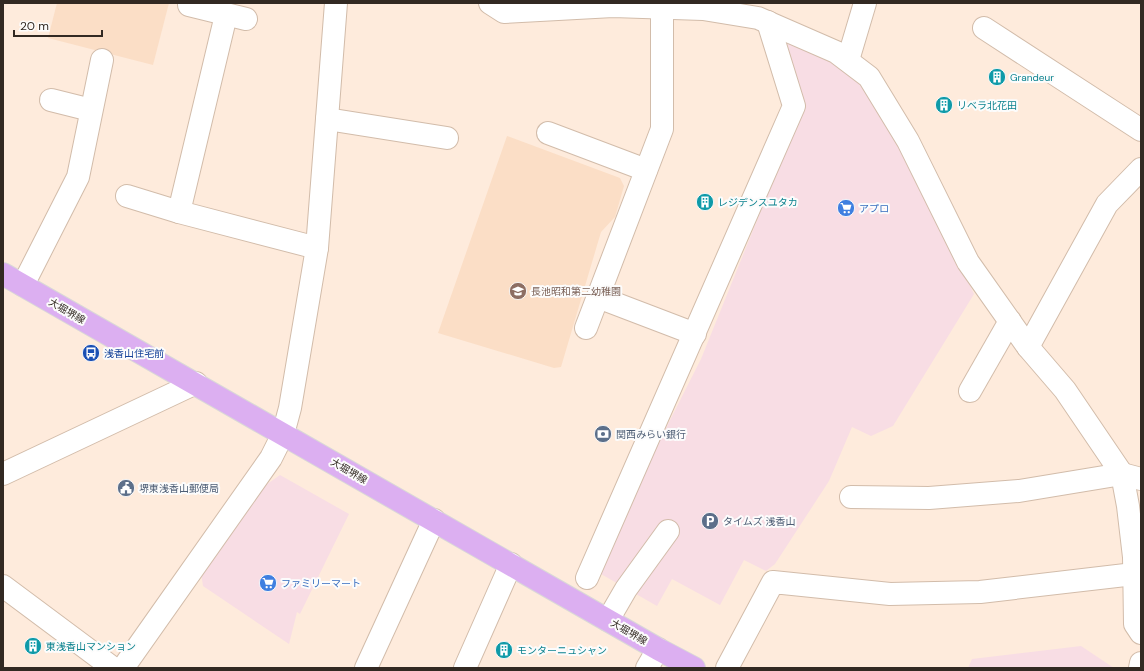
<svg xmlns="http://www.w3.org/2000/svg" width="1144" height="671" viewBox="0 0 1144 671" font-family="'DM Sans','Noto Sans JP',sans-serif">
<rect width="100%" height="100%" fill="#feebdc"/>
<g fill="#f8dde4">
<path d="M782,40L834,60L863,86L896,135L974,294L893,426L871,436L852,427L829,481L775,564L766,571L744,560L720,605L672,579L657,606L594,570L701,359L804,104L797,78Z"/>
<path d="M280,475L349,514L300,614L297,612L289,644L203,586L201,573L263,487Z"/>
<path d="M1081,646L1114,668H968L972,659Z"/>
</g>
<g fill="#fbdec6">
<path d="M57,3H169L153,65L48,38Z"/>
<path d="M507,136L620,178L624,186L615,217L601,232L561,367L554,368L438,333Z"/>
</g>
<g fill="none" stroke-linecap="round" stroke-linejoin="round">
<defs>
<g id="minor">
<path d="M490,3L504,12L613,6L703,9L758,18L836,52L869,77L908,141L968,262L1028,347L1065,390L1122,474L1128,506L1134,557L1135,624L1141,633"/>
<path d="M189,5L246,19"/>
<path d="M984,28L1141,130"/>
<path d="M848,60L865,3"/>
<path d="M51,100L91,110"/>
<path d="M327,119L447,138"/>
<path d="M548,133L646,170"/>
<path d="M127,196L179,212L317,248"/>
<path d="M179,212L226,15"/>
<path d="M23,285L78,177L102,60"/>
<path d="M598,297L695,334"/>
<path d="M586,328L662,129V8"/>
<path d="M1028,347L1107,204L1141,169"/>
<path d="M970,391L1010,321"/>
<path d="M3,474L196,383"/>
<path d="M851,497L929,498L1019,491L1122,474L1141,479"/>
<path d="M587,578L794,106L768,22"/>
<path d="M3,586L113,668"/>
<path d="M608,620L626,589L668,531"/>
<path d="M123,668L271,458L283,434L290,408L317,248L336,3"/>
<path d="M366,668L434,520"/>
<path d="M465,668L511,564"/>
<path d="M647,668L658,649"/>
<path d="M727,668L773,582L890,594L980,592L1134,574"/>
<path d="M1140,668L1141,663"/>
</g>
<path id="major" d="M3,274L658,649L694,668"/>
</defs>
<use href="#minor" stroke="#d2bcaa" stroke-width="24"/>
<use href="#major" stroke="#dad8d7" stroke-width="24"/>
<use href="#minor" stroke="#fff" stroke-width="22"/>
<use href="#major" stroke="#dcaff1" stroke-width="22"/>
</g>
<defs>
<symbol id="building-disc" viewBox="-11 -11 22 22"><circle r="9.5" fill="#0f9aa8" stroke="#fcfcfc"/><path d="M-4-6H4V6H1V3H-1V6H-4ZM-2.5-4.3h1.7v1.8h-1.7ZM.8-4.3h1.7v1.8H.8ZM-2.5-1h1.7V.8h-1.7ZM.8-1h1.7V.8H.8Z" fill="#fff"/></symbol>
<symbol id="supermarket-disc" viewBox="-11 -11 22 22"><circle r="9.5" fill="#3f7fe0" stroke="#fcfcfc"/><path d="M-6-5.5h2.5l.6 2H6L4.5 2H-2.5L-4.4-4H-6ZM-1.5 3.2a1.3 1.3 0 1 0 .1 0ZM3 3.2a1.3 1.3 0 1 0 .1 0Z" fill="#fff"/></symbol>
<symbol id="school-disc" viewBox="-11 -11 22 22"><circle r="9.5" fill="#8d6e63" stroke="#fcfcfc"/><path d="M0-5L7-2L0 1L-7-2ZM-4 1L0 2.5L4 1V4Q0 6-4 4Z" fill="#fff"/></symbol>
<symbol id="bus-disc" viewBox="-11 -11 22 22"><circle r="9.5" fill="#1a4fb4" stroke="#fcfcfc"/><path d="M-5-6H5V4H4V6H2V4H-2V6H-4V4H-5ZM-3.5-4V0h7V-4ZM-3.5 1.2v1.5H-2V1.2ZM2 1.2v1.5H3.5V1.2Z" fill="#fff"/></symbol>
<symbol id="bank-disc" viewBox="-11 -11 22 22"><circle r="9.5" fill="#5c6f8a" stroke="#fcfcfc"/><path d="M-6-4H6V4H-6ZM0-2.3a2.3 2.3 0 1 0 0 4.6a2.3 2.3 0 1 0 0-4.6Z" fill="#fff"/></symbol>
<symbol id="civic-disc" viewBox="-11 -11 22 22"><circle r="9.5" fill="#5c6f8a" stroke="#fcfcfc"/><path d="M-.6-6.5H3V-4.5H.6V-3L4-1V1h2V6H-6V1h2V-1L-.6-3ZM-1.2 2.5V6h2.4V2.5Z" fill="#fff"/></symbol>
<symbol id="parking-disc" viewBox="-11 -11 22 22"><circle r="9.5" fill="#5c6f8a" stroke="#fcfcfc"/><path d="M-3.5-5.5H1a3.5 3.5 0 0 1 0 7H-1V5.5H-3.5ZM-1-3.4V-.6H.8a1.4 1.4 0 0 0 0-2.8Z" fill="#fff"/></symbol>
</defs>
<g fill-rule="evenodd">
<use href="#building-disc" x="987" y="67" width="20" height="20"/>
<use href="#building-disc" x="934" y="95" width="20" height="20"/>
<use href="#building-disc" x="695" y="192" width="20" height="20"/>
<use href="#supermarket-disc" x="836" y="198" width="20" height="20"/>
<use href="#school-disc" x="508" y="281" width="20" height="20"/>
<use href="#bus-disc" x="81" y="343" width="20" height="20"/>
<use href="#bank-disc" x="593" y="424" width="20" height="20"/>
<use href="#civic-disc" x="116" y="478" width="20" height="20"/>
<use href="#parking-disc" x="700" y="511" width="20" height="20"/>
<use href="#supermarket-disc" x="258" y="573" width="20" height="20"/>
<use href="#building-disc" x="23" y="636" width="20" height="20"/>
<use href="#building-disc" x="494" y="640" width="20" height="20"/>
</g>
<g text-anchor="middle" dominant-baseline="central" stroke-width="4" stroke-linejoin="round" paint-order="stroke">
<g font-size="10" fill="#0d838f" stroke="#fcfcfc" text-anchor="start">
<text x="1010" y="77">Grandeur</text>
<text x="957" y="105">リベラ北花田</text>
<text x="718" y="202">レジデンスユタカ</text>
<text x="46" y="646">東浅香山マンション</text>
<text x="517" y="650">モンターニュシャン</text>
</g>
<g font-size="10" fill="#366cbe" stroke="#fcfcfc" text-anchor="start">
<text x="859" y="208">アプロ</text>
<text x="281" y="583">ファミリーマート</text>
</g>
<g font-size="10" fill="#785e54" stroke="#fcfcfc" text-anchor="start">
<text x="531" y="291">長池昭和第二幼稚園</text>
</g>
<g font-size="10" fill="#322922" stroke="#fcfcfc">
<text transform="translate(67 311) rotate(30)">大堀堺線</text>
<text transform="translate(349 471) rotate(30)">大堀堺線</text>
<text transform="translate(629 632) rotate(30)">大堀堺線</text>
</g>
<g font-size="10" fill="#164399" stroke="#fcfcfc" text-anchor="start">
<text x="104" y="353">浅香山住宅前</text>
</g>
<g font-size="10" fill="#4e5e75" stroke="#fcfcfc" text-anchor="start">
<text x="616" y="434">関西みらい銀行</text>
<text x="139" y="488">堺東浅香山郵便局</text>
<text x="723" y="521">タイムズ 浅香山</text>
</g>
</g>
<rect width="1144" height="671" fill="none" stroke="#322922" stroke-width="8"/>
<path d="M14 30v6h88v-6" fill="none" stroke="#322922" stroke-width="2"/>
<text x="20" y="30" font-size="12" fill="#322922" stroke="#fcfcfc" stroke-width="3" paint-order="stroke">20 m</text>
</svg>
